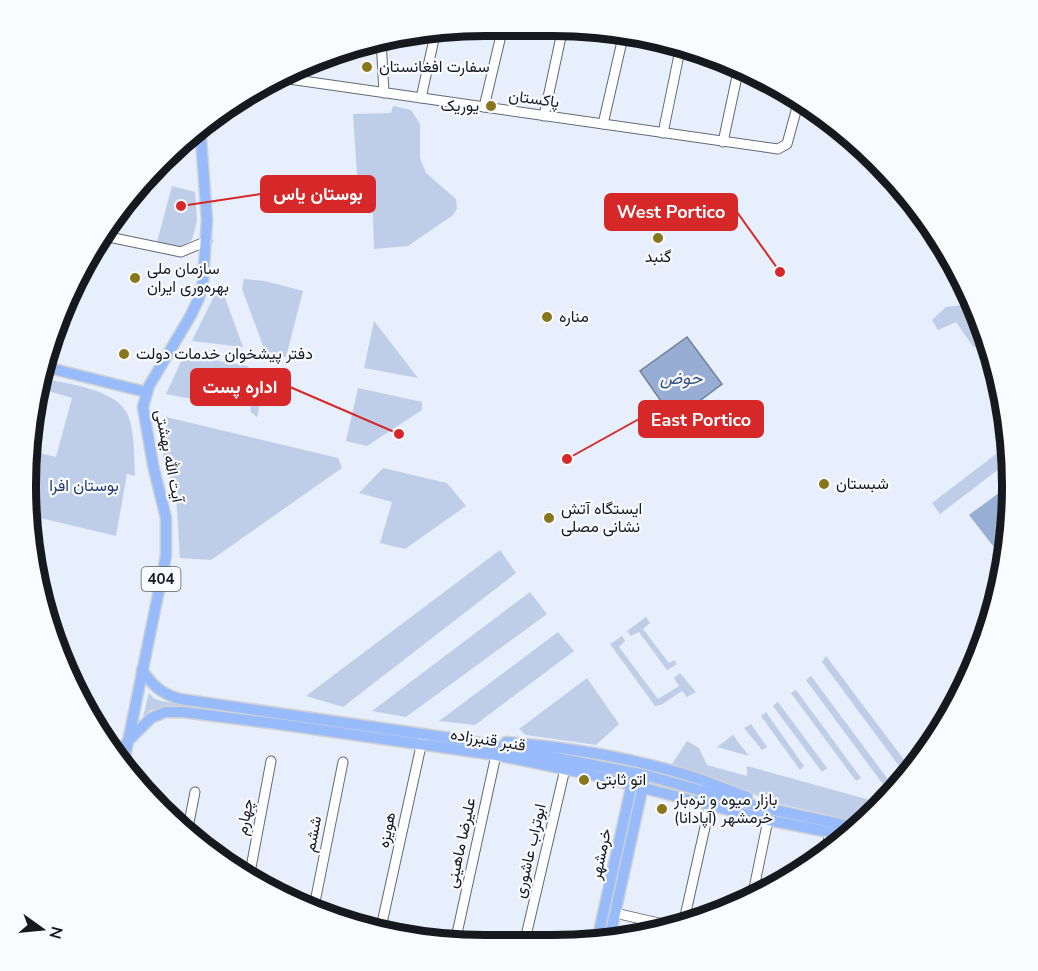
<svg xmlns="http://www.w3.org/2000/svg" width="1038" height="971" viewBox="0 0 1038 971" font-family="'Nunito Sans',Vazirmatn,sans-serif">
<rect width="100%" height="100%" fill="#e7eefc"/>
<g fill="#bfcee8">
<path d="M393,106L411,110L420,124V158L426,173L456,199L457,209L453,215L408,246L374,249L372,189L358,190L353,114L391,113Z"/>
<path d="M172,186L195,192L197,221L192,240L179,249L157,242Z"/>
<path d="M244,279L265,281L303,291L286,357L265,351L242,289Z"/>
<path d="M220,284L243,347L192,341Z"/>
<path d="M973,304L988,337L974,348L956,322L938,330L932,320L946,307Z"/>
<path d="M374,321L418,378L364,368Z"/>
<path d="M184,355L248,366L261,399L257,417L251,412L250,400L229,393L222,405L166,394Z"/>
<path d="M40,378C66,384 116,388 128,415C135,434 134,456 135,476L127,474L116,536L28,515L27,450L56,457L72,398L38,388Z"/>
<path d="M358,388L422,402V410L367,446L346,441Z"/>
<path d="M166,417L338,458L342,468L211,560L180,558L176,496L163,458Z"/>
<path d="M1000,451L1008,462L940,514L932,503Z"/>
<path d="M383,468L447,483L466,506L405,549L380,543L392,502L359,493Z"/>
<path d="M500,550L516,573L343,707L306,696Z"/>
<path d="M530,592L547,614L406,717L372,711Z"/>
<path d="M646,617L650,623L643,629L669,663L674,660L677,664L667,670L639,632L631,636L627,631Z"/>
<path d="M558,632L574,651L475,725L439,721Z"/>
<path d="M622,636L625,641L619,647L658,699L679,686L674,678L680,673L696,692L687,697L682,691L661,705L655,706L610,644Z"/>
<path d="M826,656L911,769L905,774L822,662Z"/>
<path d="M811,676L890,782L885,787L806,680Z"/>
<path d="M587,678L619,724L596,745L526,735L519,729Z"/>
<path d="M796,690L861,778L856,781L791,693Z"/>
<path d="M149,693L153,698L161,701L180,704V706L151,710L143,717Z"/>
<path d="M778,702L827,768L822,772L773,706Z"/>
<path d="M766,712L804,766L800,770L761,716Z"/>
<path d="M751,724L767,747L762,750L744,728Z"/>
<path d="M733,735L749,756L717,747Z"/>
<path d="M687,741L699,748L707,765L747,776V766L870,800L863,823L780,804L672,764Z"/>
</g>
<path fill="#98aed4" d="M1003,490H1011L1012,515L1004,560L969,515Z"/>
<path fill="#97add3" stroke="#70819d" stroke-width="1.5" d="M687,337L722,384L674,420L640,371Z"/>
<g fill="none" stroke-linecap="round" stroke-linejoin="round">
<defs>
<g id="minor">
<path d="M381,39L384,93"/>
<path d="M275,77L778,149L787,144L799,100"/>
<path d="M421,98L436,30"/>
<path d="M484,107L503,27"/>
<path d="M544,116L562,32"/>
<path d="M603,124L623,37"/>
<path d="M663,133L681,45"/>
<path d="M723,142L739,67"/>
<path d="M104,236L181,252L207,241"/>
<path d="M47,368L54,332"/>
<path d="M187,833L195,792"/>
<path d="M826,853L830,832"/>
<path d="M249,878L271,761"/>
<path d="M752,898L768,820"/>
<path d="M313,912L343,762"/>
<path d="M615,913L676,927"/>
<path d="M683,925L710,805"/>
<path d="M380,932L423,737"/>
<path d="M456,938L496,755"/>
<path d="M525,940L565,769"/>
</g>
<g id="major">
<path d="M41,366L146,392"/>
<path d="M142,670C153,686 162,694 180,699L464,740L645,775L760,807L859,828"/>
<path d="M127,742L151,718L165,712H183L278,724L496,755L593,775L768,820L849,836"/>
<path d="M506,742C567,747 628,757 687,775C707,781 727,790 747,797"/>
<path d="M123,766L166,556V518L153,465L143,407L149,386L191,315L199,298L203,282L207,220L200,126"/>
<path d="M597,941L633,779"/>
<path d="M609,941L644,781"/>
</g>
</defs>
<use href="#minor" stroke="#616977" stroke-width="11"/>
<use href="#major" stroke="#d0d1d2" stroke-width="13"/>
<use href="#minor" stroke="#fff" stroke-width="9"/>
<use href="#major" stroke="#97bbfb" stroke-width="10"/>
</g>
<g fill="#88761a" stroke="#f9fbff" stroke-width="2">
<circle cx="367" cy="67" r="6"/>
<circle cx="491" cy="106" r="6"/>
<circle cx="658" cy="238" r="6"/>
<circle cx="135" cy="278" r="6"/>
<circle cx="547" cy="317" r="6"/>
<circle cx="124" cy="354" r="6"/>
<circle cx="824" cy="484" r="6"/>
<circle cx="549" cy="518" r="6"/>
<circle cx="584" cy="780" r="6"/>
<circle cx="662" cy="809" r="6"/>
</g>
<g text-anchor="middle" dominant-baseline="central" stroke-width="4.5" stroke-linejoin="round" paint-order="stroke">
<rect fill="#f9fbff" stroke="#5a5e62" stroke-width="1.5" x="141.5" y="567" width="39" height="24" rx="4.5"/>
<g font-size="15" font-weight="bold" fill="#161a1f">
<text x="161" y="579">404</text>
</g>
<g font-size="16" fill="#161a1f" stroke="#f9fbff" text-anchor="start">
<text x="379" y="67">سفارت افغانستان</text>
<text x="479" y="106" text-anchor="end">یوریک</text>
<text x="658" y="257" text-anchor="middle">گنبد</text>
<text x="147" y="269">سازمان ملی<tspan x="147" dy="18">بهره‌وری ایران</tspan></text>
<text x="559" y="317">مناره</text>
<text x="136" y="354">دفتر پیشخوان خدمات دولت</text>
<text x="836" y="484">شبستان</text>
<text x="561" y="509">ایستگاه آتش<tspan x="561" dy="18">نشانی مصلی</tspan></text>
<text x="596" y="780">اتو ثابتی</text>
<text x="674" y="800">بازار میوه و تره‌بار<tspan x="674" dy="18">خرمشهر (آپادانا)</tspan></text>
</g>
<g font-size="16" fill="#161a1f" stroke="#f9fbff">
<text transform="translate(534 99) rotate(8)">پاکستان</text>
<text transform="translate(169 456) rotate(79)">آیت الله بهشتی</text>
<text transform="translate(488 740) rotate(9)">قنبر قنبرزاده</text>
<text transform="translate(245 817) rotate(-79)">چهارم</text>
<text transform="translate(387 830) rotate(-78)">هویزه</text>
<text transform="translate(313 834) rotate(-79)">ششم</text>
<text transform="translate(461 843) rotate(-78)">علیرضا ماهینی</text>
<text transform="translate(530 851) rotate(-77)">ابوتراب عاشوری</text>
<text transform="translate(601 854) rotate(-78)">خرمشهر</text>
</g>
<g font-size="16" fill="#1e3868" stroke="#f9fbff">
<text x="84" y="486">بوستان افرا</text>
</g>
<g font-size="18" font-style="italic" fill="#385587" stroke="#f9fbff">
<text x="681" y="378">حوض</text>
</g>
</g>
<path d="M0 0H1038V971H0ZM485 36H553A449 449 0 0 1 1002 485V486A449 449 0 0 1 553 935H485A449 449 0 0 1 36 486V485A449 449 0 0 1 485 36Z" fill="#f9fbff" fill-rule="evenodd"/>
<path fill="none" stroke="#161a1f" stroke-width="8" d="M485 36H553A449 449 0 0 1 1002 485V486A449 449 0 0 1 553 935H485A449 449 0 0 1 36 486V485A449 449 0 0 1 485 36Z"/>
<path fill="none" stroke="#d62828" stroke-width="2" d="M181 206L261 194M780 272L737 212M399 434L290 387M567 459L639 419"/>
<g fill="#d62828" stroke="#f9fbff" stroke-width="2">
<circle cx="181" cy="206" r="6"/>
<circle cx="780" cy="272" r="6"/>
<circle cx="399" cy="434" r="6"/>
<circle cx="567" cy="459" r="6"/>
</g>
<g fill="#d62828" stroke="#d62828" stroke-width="2">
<rect x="261" y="176" width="114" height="36" rx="6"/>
<rect x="605" y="194" width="132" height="36" rx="6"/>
<rect x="191" y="369" width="99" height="36" rx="6"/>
<rect x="639" y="401" width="124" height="36" rx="6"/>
</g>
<g font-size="18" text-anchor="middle" font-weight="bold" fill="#fff">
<text x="318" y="200">بوستان یاس</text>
<text x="671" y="218">West Portico</text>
<text x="240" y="393">اداره پست</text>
<text x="701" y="426">East Portico</text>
</g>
<g transform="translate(42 929) rotate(105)" stroke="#f9fbff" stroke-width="4.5" paint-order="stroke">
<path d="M0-4.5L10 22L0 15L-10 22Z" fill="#161a1f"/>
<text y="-9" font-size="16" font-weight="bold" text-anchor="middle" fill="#161a1f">N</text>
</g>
</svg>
